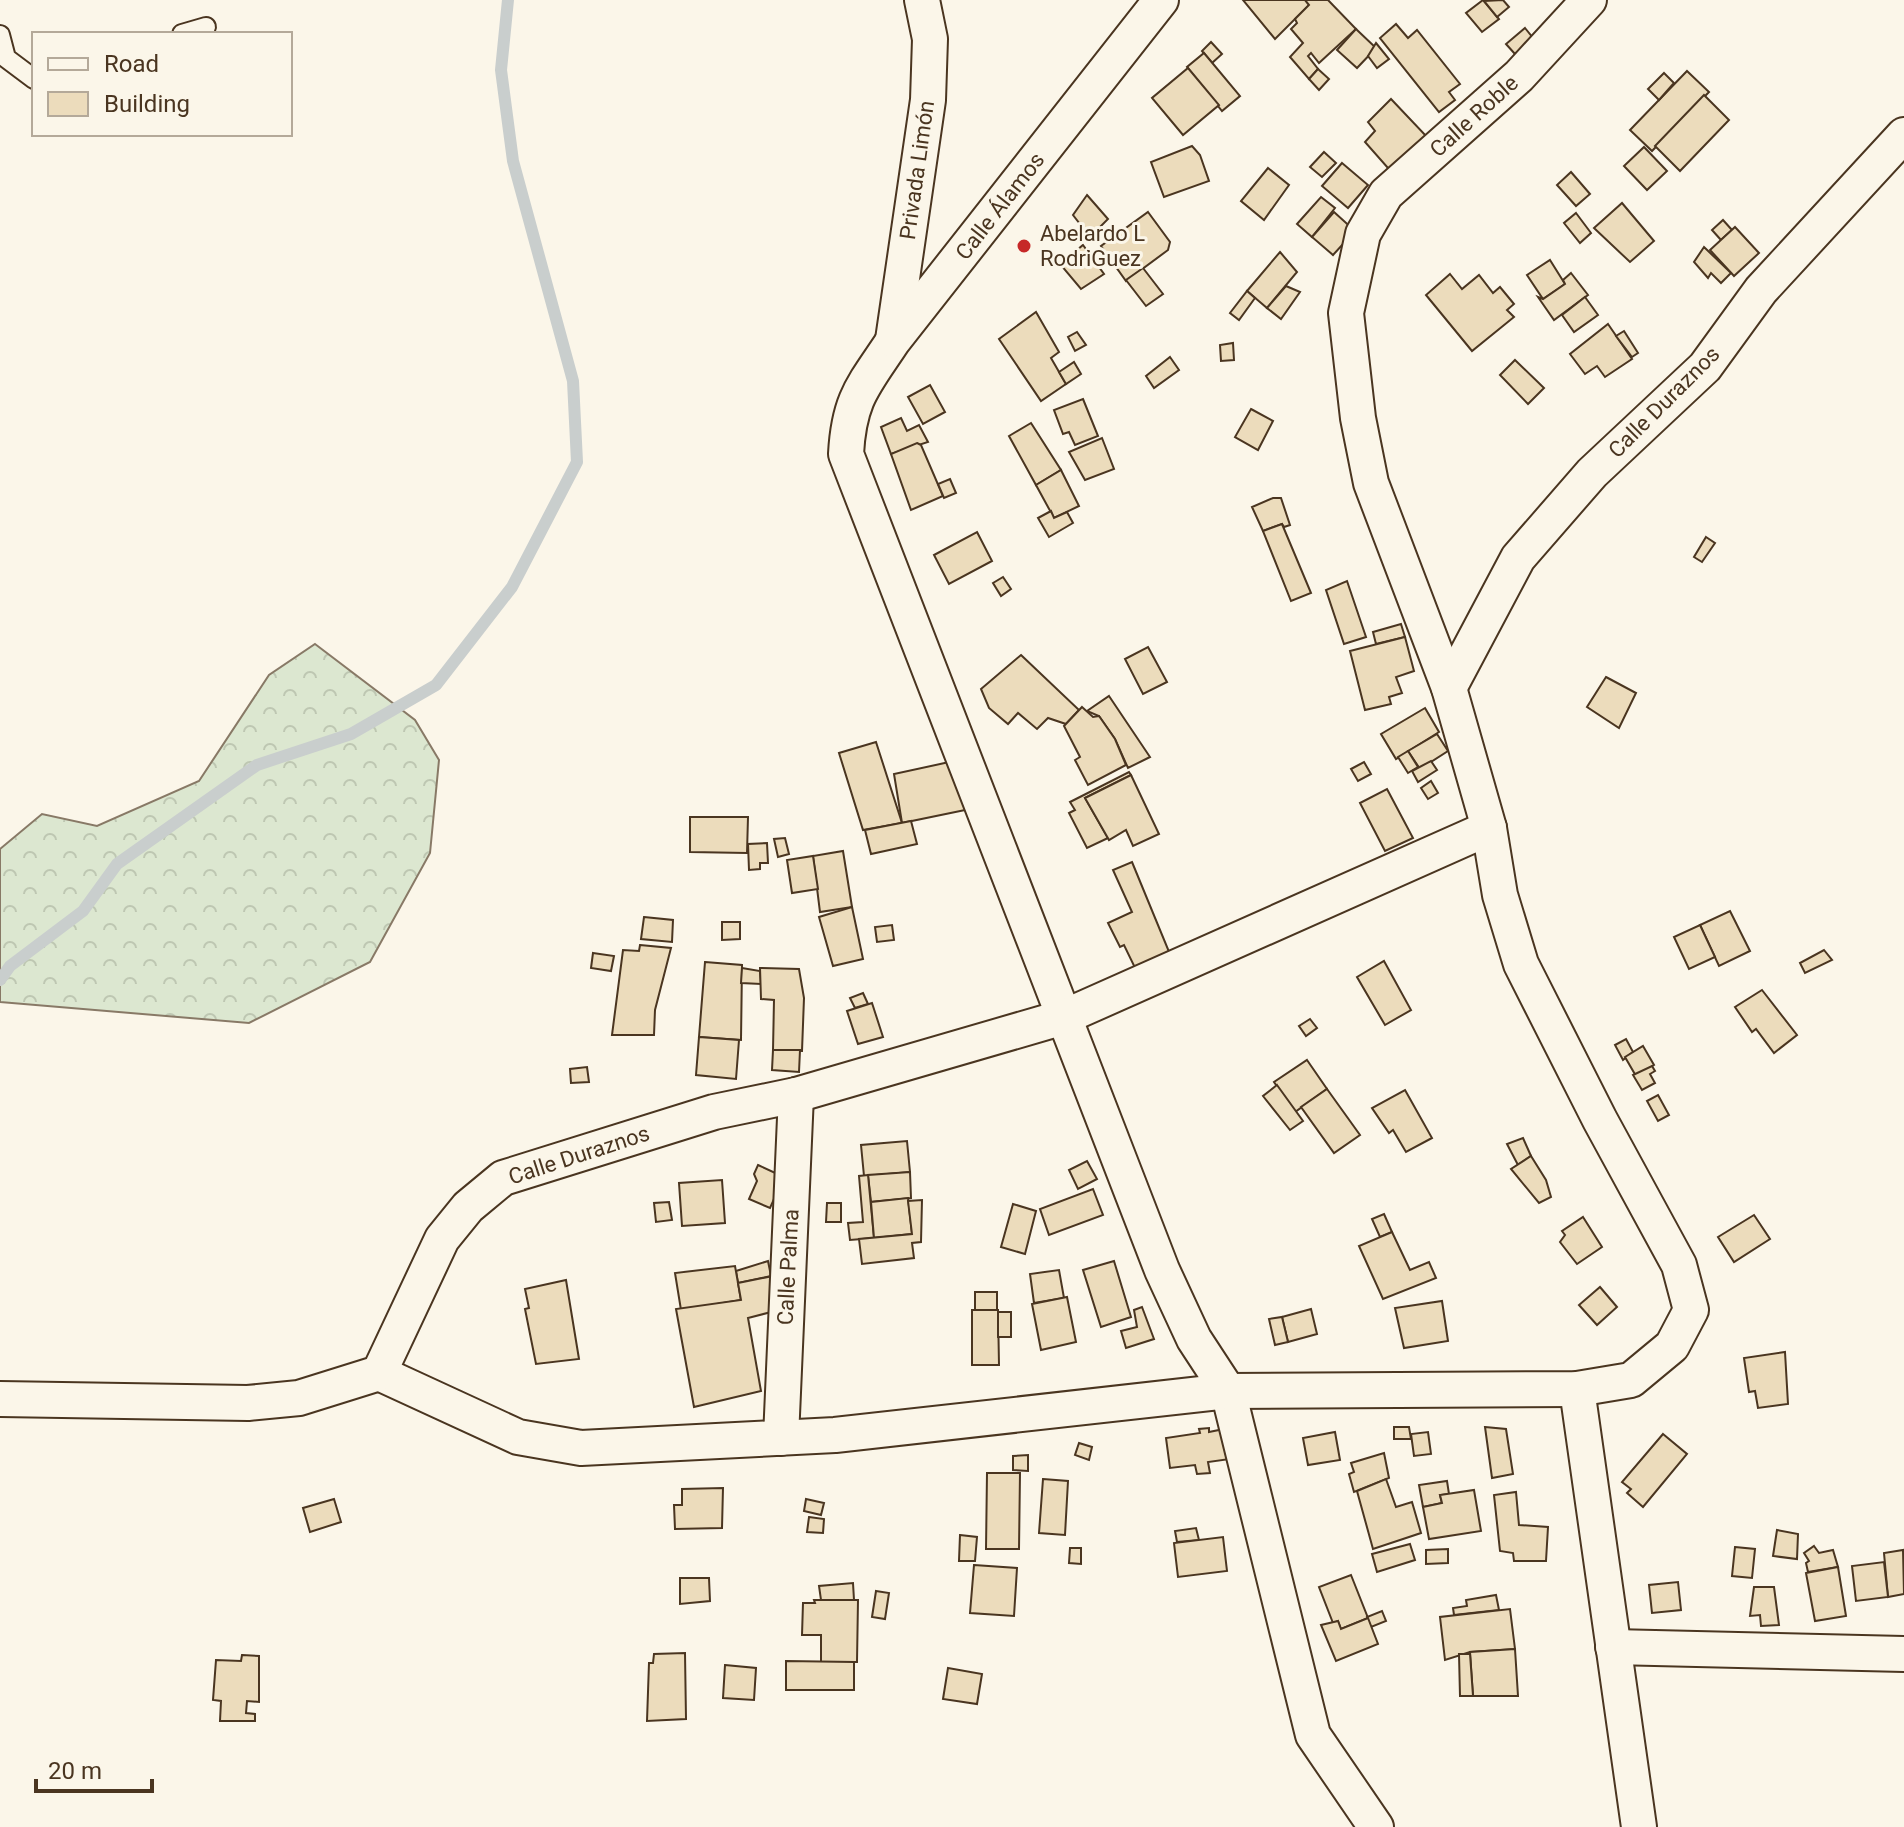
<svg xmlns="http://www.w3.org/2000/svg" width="1904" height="1827" viewBox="0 0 1904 1827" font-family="Roboto,sans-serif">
<defs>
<pattern id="forest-crowns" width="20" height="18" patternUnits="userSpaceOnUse" patternTransform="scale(2)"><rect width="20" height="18" fill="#dce7d0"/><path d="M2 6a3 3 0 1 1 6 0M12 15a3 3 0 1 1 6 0" fill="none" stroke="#bec7b2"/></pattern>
</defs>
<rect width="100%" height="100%" fill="#fbf6e9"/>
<path fill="url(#forest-crowns)" stroke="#887966" stroke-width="2" d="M315,644L415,720L439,760L430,853L370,962L249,1023L0,1002V849L42,814L97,826L199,781L269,675Z"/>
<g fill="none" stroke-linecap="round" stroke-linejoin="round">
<path stroke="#c9cecd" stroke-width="12" d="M0,980L10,966L83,911L117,864L257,765L351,734L436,685L512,587L577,462L573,381L513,161L501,70L508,0"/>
</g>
<g fill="#ecdcbc" stroke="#4a3520" stroke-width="2">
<path d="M1243,0H1305L1309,5L1275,39Z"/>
<path d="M1305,0H1328L1356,29L1319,63L1311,53L1308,56L1318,69L1309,79L1290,57L1303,43L1291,29L1297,23L1295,19L1309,5Z"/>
<path d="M1483,0L1499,19L1482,32L1466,13Z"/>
<path d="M1503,0L1509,7L1497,17L1484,1Z"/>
<path d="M1396,24L1408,38L1417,30L1460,84L1449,92L1455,100L1439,112L1380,38Z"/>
<path d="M1525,28L1533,38L1515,54L1506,44Z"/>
<path d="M1356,29L1376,48L1357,68L1337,50Z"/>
<path d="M1211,42L1222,54L1212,63L1202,51Z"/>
<path d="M1376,43L1389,59L1377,68L1368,56Z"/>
<path d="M1204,53L1240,96L1222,111L1187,67Z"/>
<path d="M1188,68L1219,105L1183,135L1152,98Z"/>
<path d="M1318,69L1329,79L1319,90L1309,79Z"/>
<path d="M1687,71L1709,92L1652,151L1630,130Z"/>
<path d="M1664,73L1674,83L1659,100L1648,89Z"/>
<path d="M1704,95L1729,120L1680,171L1655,146Z"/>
<path d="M1391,99L1428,138L1395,176L1365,142L1375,131L1368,122Z"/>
<path d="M1192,146L1200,155L1209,181L1164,197L1151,162Z"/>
<path d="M1644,147L1667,171L1647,190L1624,166Z"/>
<path d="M1324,152L1336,163L1322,177L1310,167Z"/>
<path d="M1342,163L1368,185L1348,208L1322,186Z"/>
<path d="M1268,168L1289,185L1264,220L1241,201Z"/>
<path d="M1571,172L1590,194L1576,206L1557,185Z"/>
<path d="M1087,195L1108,219L1090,237L1073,215Z"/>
<path d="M1321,197L1335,208L1312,237L1297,224Z"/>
<path d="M1622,203L1654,241L1630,262L1594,228Z"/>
<path d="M1148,212L1170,242L1168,250L1126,281L1101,246Z"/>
<path d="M1334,212L1355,231L1333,255L1312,237Z"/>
<path d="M1576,213L1591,233L1580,243L1564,223Z"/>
<path d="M1723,220L1732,230L1721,240L1712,230Z"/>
<path d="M1735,227L1759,253L1734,276L1710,250Z"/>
<path d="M1083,245L1104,274L1081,289L1060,264Z"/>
<path d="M1704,247L1731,273L1721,283L1711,273L1708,278L1694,262Z"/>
<path d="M1280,252L1297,272L1267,308L1247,291Z"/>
<path d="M1550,260L1565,284L1543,299L1527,275Z"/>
<path d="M1143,268L1163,294L1146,306L1126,280Z"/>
<path d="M1571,273L1588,295L1554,320L1538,297L1543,299L1565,284L1563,280Z"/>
<path d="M1450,274L1462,289L1479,275L1493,293L1500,287L1514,304L1507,310L1514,317L1472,351L1426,295Z"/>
<path d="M1286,286L1300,292L1281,319L1267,308Z"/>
<path d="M1247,291L1255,298L1239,320L1230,313Z"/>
<path d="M1585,297L1598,315L1574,332L1562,315Z"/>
<path d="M1036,312L1059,352L1051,358L1066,384L1041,401L999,339Z"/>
<path d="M1608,324L1632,359L1605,377L1597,366L1585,374L1570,354Z"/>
<path d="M1624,331L1638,353L1632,357L1616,336Z"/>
<path d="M1077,332L1086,345L1075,351L1068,337Z"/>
<path d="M1233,343L1234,360L1221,361L1220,345Z"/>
<path d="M1170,357L1179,370L1154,388L1146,376Z"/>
<path d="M1515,360L1544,388L1528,404L1500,375Z"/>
<path d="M1074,362L1081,374L1066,384L1059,372Z"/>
<path d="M930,385L945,412L923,424L908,397Z"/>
<path d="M1083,399L1098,436L1075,445L1069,432L1063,434L1054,410Z"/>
<path d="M1251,409L1273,421L1258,450L1235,437Z"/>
<path d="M901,418L907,431L919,425L928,442L891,454L881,427Z"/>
<path d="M1031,423L1061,470L1036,485L1009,436Z"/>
<path d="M1102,438L1114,469L1085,480L1069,452Z"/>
<path d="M917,443L921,445L943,496L911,510L891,454Z"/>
<path d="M1061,470L1079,506L1054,518L1036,485Z"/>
<path d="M950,479L956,493L944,498L938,484Z"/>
<path d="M1273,498H1281L1290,525L1284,527L1282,524L1263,531L1252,507Z"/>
<path d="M1051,511L1054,518L1067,512L1073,523L1049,537L1038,518Z"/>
<path d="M1282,524L1311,593L1291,601L1263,531Z"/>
<path d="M977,532L992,561L949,584L934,555Z"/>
<path d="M1706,537L1715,543L1702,562L1694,557Z"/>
<path d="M1003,577L1011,589L1001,596L993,583Z"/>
<path d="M1347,581L1366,637L1344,644L1326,590Z"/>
<path d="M1401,624L1405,637L1376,644L1373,632Z"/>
<path d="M1405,637L1414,671L1396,677L1402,693L1389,697L1391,704L1365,710L1350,651Z"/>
<path d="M1148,647L1167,682L1143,694L1125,659Z"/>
<path d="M1021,655L1079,710L1066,724L1048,718L1037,729L1018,713L1008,724L989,708L981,689Z"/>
<path d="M1606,677L1636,693L1619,728L1587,707Z"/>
<path d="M1109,696L1150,757L1128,768L1115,739L1099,716L1087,711Z"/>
<path d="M1082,707L1093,717L1099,716L1115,739L1126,765L1088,785L1075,760L1080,757L1064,726Z"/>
<path d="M1425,708L1439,732L1396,759L1381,734Z"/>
<path d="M1437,734L1448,751L1420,769L1408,751Z"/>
<path d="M876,742L902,823L863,830L839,753Z"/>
<path d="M1408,751L1418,767L1408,773L1398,757Z"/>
<path d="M954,761L970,809L902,823L894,774Z"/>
<path d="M1431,761L1437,770L1418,782L1412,771Z"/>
<path d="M1364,762L1371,774L1358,781L1351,769Z"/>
<path d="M1129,772L1131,775L1085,798L1108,838L1087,848L1069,813L1075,810L1070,802Z"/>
<path d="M1131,775L1159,834L1133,846L1126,830L1109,840L1085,798Z"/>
<path d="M1431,781L1438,793L1428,799L1421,788Z"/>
<path d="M1387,789L1413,838L1385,851L1360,803Z"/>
<path d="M690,817H748L747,853L690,852Z"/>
<path d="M911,821L917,844L871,854L865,830Z"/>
<path d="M785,838L789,854L778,857L774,839Z"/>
<path d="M767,843L768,863H760V869L749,870L748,844Z"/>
<path d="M843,851L852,907L820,912L813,856Z"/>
<path d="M813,856L818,889L792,893L787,860Z"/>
<path d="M1132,862L1172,959L1138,974L1124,945L1120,947L1108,923L1132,912L1113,870Z"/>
<path d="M852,907L863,959L833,966L819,917Z"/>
<path d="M1730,911L1750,951L1719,966L1700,925Z"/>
<path d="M644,917L673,920L672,942L641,939Z"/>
<path d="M722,922H740V939L722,940Z"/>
<path d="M892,925L894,940L877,942L875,927Z"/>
<path d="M1700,925L1715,957L1689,969L1674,937Z"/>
<path d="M640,945L671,948L655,1010L654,1035H612L623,950L639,951Z"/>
<path d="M1824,950L1832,960L1805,973L1800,963Z"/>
<path d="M593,953L614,956L611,971L591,968Z"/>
<path d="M1384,961L1411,1010L1385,1025L1357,977Z"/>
<path d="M705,962L742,965L741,1040L699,1037Z"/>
<path d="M742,968L760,971L761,984L741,983Z"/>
<path d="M760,968L799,969L804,998L802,1051L773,1050L774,1000L761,999Z"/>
<path d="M1762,990L1797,1035L1774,1053L1756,1029L1752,1032L1735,1007Z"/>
<path d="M863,993L868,1004L855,1008L850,998Z"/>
<path d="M872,1003L883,1037L858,1044L847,1011Z"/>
<path d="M1310,1019L1317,1028L1306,1036L1299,1026Z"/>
<path d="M699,1037L739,1040L736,1079L696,1075Z"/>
<path d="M1626,1039L1633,1052L1623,1060L1615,1045Z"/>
<path d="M1643,1046L1654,1065L1636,1076L1625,1057Z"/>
<path d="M773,1050H800L799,1072L772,1070Z"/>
<path d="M1307,1060L1327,1089L1295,1112L1274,1082Z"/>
<path d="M1652,1066L1655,1071L1650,1074L1655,1083L1642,1090L1633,1075Z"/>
<path d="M587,1067L589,1082L571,1083L570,1069Z"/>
<path d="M1277,1085L1303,1121L1290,1130L1263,1096Z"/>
<path d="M1327,1089L1360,1135L1334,1153L1301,1107Z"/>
<path d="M1405,1090L1432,1138L1406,1152L1393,1130L1389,1133L1372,1108Z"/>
<path d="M1658,1095L1669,1115L1658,1121L1647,1101Z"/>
<path d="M1523,1138L1531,1156L1518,1165L1507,1144Z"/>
<path d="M907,1141L910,1172L864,1176L861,1145Z"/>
<path d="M1531,1156L1546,1180L1551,1197L1539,1203L1511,1169Z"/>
<path d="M1087,1161L1097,1179L1078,1189L1069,1170Z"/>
<path d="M758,1165L784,1177L770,1208L749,1199L757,1181L754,1174Z"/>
<path d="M910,1172L911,1198L871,1202L868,1175Z"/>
<path d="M868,1175L874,1238L850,1240L848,1223L863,1222L859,1176Z"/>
<path d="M722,1180L725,1223L682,1226L679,1183Z"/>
<path d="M1093,1189L1103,1215L1049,1235L1040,1209Z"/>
<path d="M908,1198L912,1234L874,1238L871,1202Z"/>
<path d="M922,1200L921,1242L912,1243L914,1258L862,1264L859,1239L912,1234L908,1201Z"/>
<path d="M669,1202L672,1220L656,1222L654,1203Z"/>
<path d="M827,1203H841V1222H826Z"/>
<path d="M1013,1204L1036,1211L1025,1254L1001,1247Z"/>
<path d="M1384,1214L1392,1232L1380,1237L1372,1219Z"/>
<path d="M1754,1215L1770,1239L1734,1262L1718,1237Z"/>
<path d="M1583,1217L1602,1247L1577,1264L1560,1242L1565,1235L1562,1231Z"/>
<path d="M1392,1232L1410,1270L1429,1262L1436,1278L1383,1299L1359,1246Z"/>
<path d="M768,1261L771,1276L738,1283L736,1271Z"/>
<path d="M1114,1261L1131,1317L1101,1327L1083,1270Z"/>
<path d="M735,1266L741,1300L681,1310L675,1273Z"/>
<path d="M1059,1270L1064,1298L1034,1303L1030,1274Z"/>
<path d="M773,1276L779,1310L748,1318L761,1391L694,1407L676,1309L741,1300L738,1283Z"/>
<path d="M566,1280L579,1359L536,1364L525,1309L529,1308L525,1289Z"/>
<path d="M1600,1287L1617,1307L1597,1325L1579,1305Z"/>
<rect x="975" y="1292" width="22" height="18"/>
<path d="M1067,1297L1076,1342L1041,1350L1032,1304Z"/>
<path d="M1442,1301L1448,1341L1404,1348L1395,1308Z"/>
<path d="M1142,1307L1154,1339L1126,1348L1121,1331L1137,1327L1134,1310Z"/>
<path d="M1311,1309L1317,1334L1288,1342L1282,1317Z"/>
<path d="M972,1310H998L999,1365H972Z"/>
<rect x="998" y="1312" width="13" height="25"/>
<path d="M1282,1317L1288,1342L1275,1345L1269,1319Z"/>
<path d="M1785,1352L1788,1404L1758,1408L1755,1391L1749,1392L1744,1358Z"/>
<path d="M1394,1427H1409L1411,1439H1394Z"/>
<path d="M1485,1427L1506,1429L1513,1474L1492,1478Z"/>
<path d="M1209,1428V1432L1224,1429L1230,1459L1208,1462L1210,1473L1197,1474L1195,1465L1170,1468L1166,1438L1200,1433L1199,1429Z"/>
<path d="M1335,1432L1340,1460L1308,1465L1303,1438Z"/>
<path d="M1428,1432L1431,1454L1414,1456L1411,1434Z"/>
<path d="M1663,1434L1687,1454L1643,1507L1627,1493L1631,1489L1622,1482Z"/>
<path d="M1079,1443L1092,1447L1089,1460L1075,1455Z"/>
<path d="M1384,1453L1389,1478L1354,1492L1349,1474L1354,1472L1351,1463Z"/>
<path d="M1028,1455V1471L1013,1470V1456Z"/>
<path d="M987,1473H1020L1019,1549H986Z"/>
<path d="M1043,1479L1068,1481L1065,1535L1039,1533Z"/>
<path d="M1386,1479L1396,1507L1412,1502L1421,1533L1373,1549L1357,1491Z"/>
<path d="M1447,1481L1449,1494L1440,1495L1442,1503L1423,1507L1419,1485Z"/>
<path d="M723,1488L722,1528L675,1529L674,1505H682V1489Z"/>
<path d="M1474,1490L1481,1531L1429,1539L1423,1507L1442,1503L1440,1495Z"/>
<path d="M1516,1492L1519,1525L1548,1527L1546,1561H1514L1513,1553L1500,1551L1494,1495Z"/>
<path d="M334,1499L341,1522L310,1532L303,1508Z"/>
<path d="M806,1499L824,1503L821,1515L804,1511Z"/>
<path d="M809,1517L824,1519L823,1533L807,1532Z"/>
<path d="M1196,1528L1199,1540L1177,1542L1175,1531Z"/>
<path d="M1777,1530L1798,1534L1797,1559L1773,1556Z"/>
<path d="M960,1535L977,1537L975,1561H959Z"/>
<path d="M1223,1537L1227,1571L1178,1577L1174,1543Z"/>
<path d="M1410,1544L1415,1560L1377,1572L1372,1554Z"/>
<path d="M1814,1546L1819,1553L1833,1550L1838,1567L1808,1572L1806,1563L1809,1561L1804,1553Z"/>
<path d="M1735,1547L1755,1549L1752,1578L1732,1576Z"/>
<path d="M1070,1548H1081V1564L1069,1563Z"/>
<path d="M1448,1549V1563L1426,1564V1550Z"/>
<path d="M1903,1550L1904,1594L1888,1597L1884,1553Z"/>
<path d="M1884,1562L1888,1597L1856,1601L1852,1566Z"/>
<path d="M974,1565L1017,1568L1014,1616L970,1613Z"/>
<path d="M1838,1567L1846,1616L1815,1621L1806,1573Z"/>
<path d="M1351,1575L1368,1618L1341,1629L1338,1621L1333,1623L1319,1587Z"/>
<path d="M680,1578H709L710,1601L680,1604Z"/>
<path d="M1678,1582L1681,1610L1652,1613L1649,1585Z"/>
<path d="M853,1583L854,1600H821L819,1586Z"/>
<path d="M1754,1587H1774L1779,1625L1761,1626L1760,1615L1750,1616Z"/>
<path d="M876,1591L889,1593L885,1619L872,1617Z"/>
<path d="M1496,1595L1499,1610L1454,1615L1453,1608L1467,1606L1466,1600Z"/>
<path d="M814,1600H858L857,1662H821V1635H802L803,1603H815Z"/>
<path d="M1510,1609L1515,1649L1470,1652L1445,1660L1440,1617Z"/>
<path d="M1382,1611L1386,1621L1371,1627L1367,1617Z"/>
<path d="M1368,1618L1378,1644L1336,1661L1321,1625L1338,1621L1341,1629Z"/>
<path d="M1515,1649L1518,1696H1473L1470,1652Z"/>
<path d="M685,1653L686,1719L647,1721L649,1663H653L654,1654Z"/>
<path d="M1459,1654H1470L1473,1696H1460Z"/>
<path d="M242,1655L259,1656V1702L247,1701L246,1713L255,1714V1721H220L221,1701L213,1700L216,1660L241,1661Z"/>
<path d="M786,1661L854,1662V1690H786Z"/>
<path d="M725,1665L756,1668L754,1700L723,1698Z"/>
<path d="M948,1668L982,1674L977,1704L943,1699Z"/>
</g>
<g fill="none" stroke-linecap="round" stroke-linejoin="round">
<defs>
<g id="lane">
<path d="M182,34L206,27"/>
<path d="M0,35L6,58L34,79"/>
</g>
<g id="street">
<path d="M1161,0L893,341C864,385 849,398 846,454L1162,1270L1194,1339L1228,1391L1313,1735L1376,1827"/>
<path d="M893,340L928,100L930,39L922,0"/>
<path d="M1449,688L1518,558L1592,473L1705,367L1761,290L1904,135"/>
<path d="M379,1373L518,1437L581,1448L835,1435L1228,1391L1577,1389L1631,1380L1672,1346L1691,1310L1679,1265L1600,1120L1521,964L1500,895L1489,828L1449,688L1371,483L1358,418L1346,313L1363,234L1386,194L1519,76L1589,0"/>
<path d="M1577,1389L1639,1827"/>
<path d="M0,1399L248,1403L299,1398L379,1373L442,1239L468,1207L503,1178L714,1112L796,1095L1064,1017L1489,828"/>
<path d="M781,1438L796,1095"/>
<path d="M1613,1647L1904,1654"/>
</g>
</defs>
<use href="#lane" stroke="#4a3520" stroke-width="22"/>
<use href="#street" stroke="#4a3520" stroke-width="38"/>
<use href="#lane" stroke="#fbf6e9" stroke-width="18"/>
<use href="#street" stroke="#fbf6e9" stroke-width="34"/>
</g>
<circle fill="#c62828" stroke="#fbf6e9" stroke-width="3" cx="1024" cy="246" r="8"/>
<g text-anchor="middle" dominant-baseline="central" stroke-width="6" stroke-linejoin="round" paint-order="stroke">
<g font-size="22" fill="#4a3520" stroke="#fbf6e9">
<text transform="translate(1474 116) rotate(-42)">Calle Roble</text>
<text transform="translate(917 170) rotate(-82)">Privada Limón</text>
<text transform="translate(1000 206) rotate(-52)">Calle Álamos</text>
<text transform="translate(1664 402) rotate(-45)">Calle Duraznos</text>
<text transform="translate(579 1155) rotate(-18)">Calle Duraznos</text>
<text transform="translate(788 1267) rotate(-87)">Calle Palma</text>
</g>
<g font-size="22" fill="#4a3520" stroke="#fbf6e9" text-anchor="start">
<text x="1040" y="233">Abelardo L<tspan x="1040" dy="25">RodriGuez</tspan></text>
</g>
</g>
<rect x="32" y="32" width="260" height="104" fill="#fbf6e9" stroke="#b4a999" stroke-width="2"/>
<rect x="48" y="58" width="40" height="12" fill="#fbf6e9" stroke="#b4a999" stroke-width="2"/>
<text x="104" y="72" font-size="24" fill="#4a3520">Road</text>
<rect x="48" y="92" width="40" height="24" fill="#ecdcbc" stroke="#b4a999" stroke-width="2"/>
<text x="104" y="112" font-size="24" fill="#4a3520">Building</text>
<path d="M36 1779v12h116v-12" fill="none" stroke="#4a3520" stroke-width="4"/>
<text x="48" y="1779" font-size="24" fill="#4a3520" stroke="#fbf6e9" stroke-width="6" paint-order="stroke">20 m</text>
</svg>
